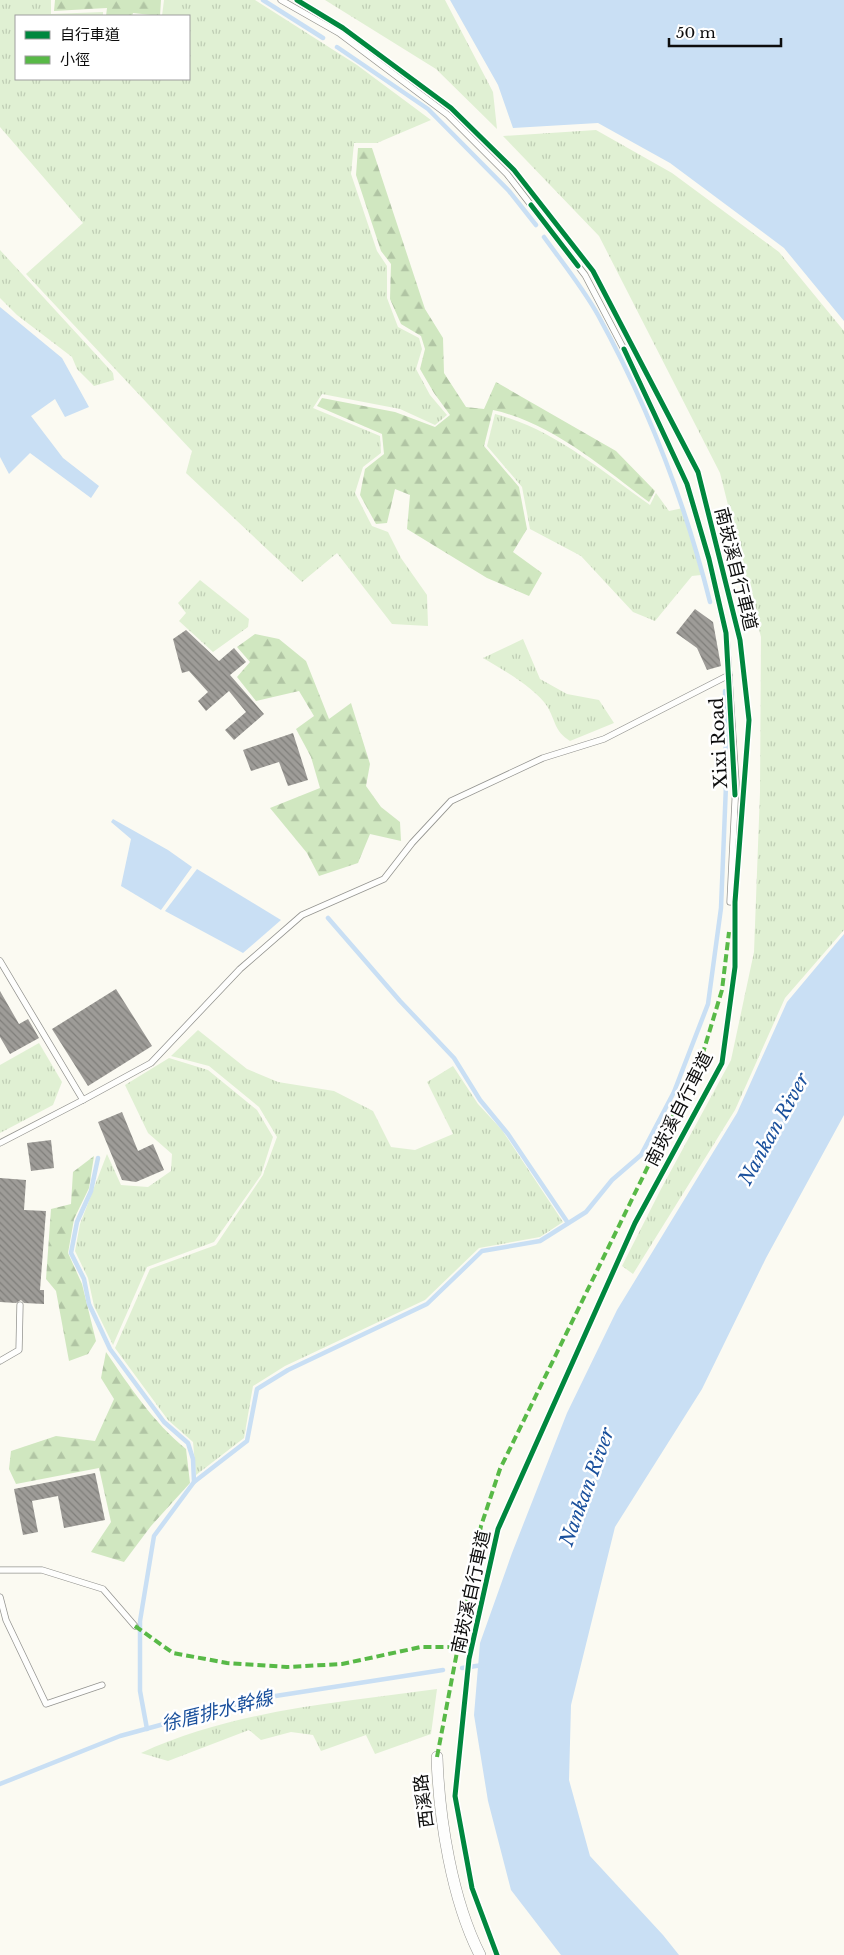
<svg xmlns="http://www.w3.org/2000/svg" width="844" height="1955" viewBox="0 0 844 1955" font-family="'Libre Baskerville','Noto Sans TC',serif">
<defs>
<pattern id="grass-tufts" width="24" height="20" patternUnits="userSpaceOnUse" patternTransform="scale(1.25)"><rect width="24" height="20" fill="#e0f0d3"/><path d="M3 7l-1-3M5 7V3M7 7l1-3M15 17l-1-3M17 17v-4M19 17l1-3" fill="none" stroke="#bfcdb4"/></pattern>
<pattern id="forest-firs" width="22" height="20" patternUnits="userSpaceOnUse" patternTransform="scale(1.25)"><rect width="22" height="20" fill="#d0e7c0"/><path d="M5 1l3.5 6h-7zM16 11l3.5 6h-7z" fill="#b1c5a4"/></pattern>
<pattern id="building-back-hatch" width="6" height="6" patternUnits="userSpaceOnUse" patternTransform="scale(1.25)"><rect width="6" height="6" fill="#9e9c98"/><path d="M-1 5l2 2M0 0l6 6M5-1l2 2" fill="none" stroke="#7f7e7a"/></pattern>
</defs>
<rect width="100%" height="100%" fill="#fbfaf2"/>
<g fill="url(#grass-tufts)">
<path d="M0,0H51V14L103,12V16H16V79H189V16H162L164,0H255L357,65L431,120L377,143H354L351,174L377,251L387,266V298L398,327L419,338L422,349L416,369L430,395L447,415L435,425L400,409L322,394L313,408L380,436L381,453L363,467L355,493L372,526L388,532L401,558L427,595L428,626L392,624L337,553L302,582L186,473L192,451L26,274L83,223L0,127Z"/>
<path d="M325,0H445L493,92L497,129L436,69Z"/>
<path d="M596,130L672,173L779,252L844,331V930L785,998L735,1110L633,1274L622,1266L661,1189L731,1060L754,952L760,792L761,637L720,473L599,236L503,136Z"/>
<path d="M0,250L113,373L114,380L94,386L77,369L72,357L17,315L0,298Z"/>
<path d="M495,414C552,428 602,471 650,505L656,493L669,511L683,508L701,575L692,576L655,621L633,612L581,556L530,529L522,487L487,446Z"/>
<path d="M200,580L249,619L248,627L213,652L179,621L186,613L178,603Z"/>
<path d="M523,639L540,679L567,694L599,700L614,723L570,741C554,731 556,721 547,706C535,688 502,669 483,658Z"/>
<path d="M198,1030L247,1069L278,1082L334,1091L373,1111L391,1147L415,1150L453,1134L427,1082L453,1066L478,1104L502,1130L563,1222L540,1237L479,1248L425,1300L285,1366L253,1386L244,1438L196,1475L193,1442L168,1420L115,1348L150,1269L216,1245L263,1175L277,1137L259,1107L209,1066L171,1056Z"/>
<path d="M39,1043L62,1082L53,1105L0,1133V1065Z"/>
<path d="M169,1058L208,1070L257,1110L273,1137L261,1175L214,1242L147,1267L113,1345L94,1306L88,1278L75,1251L80,1224L107,1154L121,1185L148,1187L171,1171L172,1154L148,1133L125,1085Z"/>
<path d="M437,1689L431,1734L375,1754L366,1735L321,1751L313,1735L291,1732L261,1740L249,1730L168,1761L141,1753C233,1710 337,1703 437,1689Z"/>
</g>
<g fill="url(#forest-firs)">
<path d="M55,0H161L160,16L133,13L132,16H106L107,8L54,11Z"/>
<path d="M358,148H372L425,309L443,338L444,373L466,407L484,409L496,382L616,451L655,491L649,502C602,467 552,423 493,410L484,446L519,487L527,529L513,552L542,573L529,596L487,578L407,529L410,495L395,489L387,523L376,524L360,495L365,469L384,454L382,434L317,406L322,398L395,412L435,427L450,415L434,393L420,369L425,349L421,336L401,324L390,299L391,264L381,251L356,175Z"/>
<path d="M255,634L279,639L306,661L329,719L351,703L370,764L366,786L381,807L400,822L401,841L370,834L358,863L319,876L307,853L270,808L320,788L311,757L296,729L314,716L299,691L256,701L237,677L250,662L237,647Z"/>
<path d="M94,1156L89,1188L74,1219L68,1253L82,1284L96,1341L88,1354L69,1361L56,1291L46,1279L51,1209L71,1204L73,1172Z"/>
<path d="M106,1352C130,1387 153,1422 186,1449L190,1483L151,1526L124,1562L91,1552L111,1522L99,1468L16,1484L9,1469L11,1451L56,1436L95,1441L114,1399L101,1378Z"/>
</g>
<g fill="#c9dff4">
<path d="M450,0H844V321L784,248L670,163L598,123L513,128L498,85Z"/>
<path d="M0,307L62,358L89,407L65,417L55,399L31,416L63,458L99,486L91,498L30,453L9,474L0,457Z"/>
<path d="M113,819L168,850L192,867L161,910L121,886L131,839L111,822Z"/>
<path d="M197,869L281,920L243,953L165,911Z"/>
<path d="M844,934V1115L766,1258L702,1389L615,1527L571,1705L569,1780L590,1856L663,1935L679,1955H561L511,1890L488,1801L474,1715L480,1643L512,1553L567,1413L617,1310L737,1113L787,1002Z"/>
</g>
<g fill="none" stroke-linecap="round" stroke-linejoin="round">
<g stroke="#c9dff4" stroke-width="4.5">
<path d="M263,0L323,38"/>
<path d="M337,47L428,109L509,191L536,225"/>
<path d="M544,237C562,262 583,288 598,315C648,406 685,502 710,602"/>
<path d="M328,918L400,1001L454,1058L480,1100L508,1134L568,1223"/>
<path d="M98,1158L91,1191L77,1222L71,1253L84,1279L89,1304L110,1349L164,1422L188,1443L193,1459L194,1482"/>
<path d="M462,1668L483,1665"/>
<path d="M147,1729L140,1691V1621L154,1536L194,1482L247,1441L257,1389L288,1370L427,1304L482,1251L540,1241L586,1212L612,1180L641,1155L674,1092L708,1004L721,908L726,785L725,691"/>
<path d="M0,1784L120,1736L256,1699L443,1670"/>
</g>
</g>
<g fill="url(#building-back-hatch)">
<path d="M695,609L713,622L721,666L707,670L697,648L676,633Z"/>
<path d="M186,630L219,661L234,648L246,662L230,675L264,714L234,740L225,730L246,712L229,691L206,711L198,701L208,692L189,671L182,673L173,639Z"/>
<path d="M293,733L308,780L288,786L279,762L251,771L243,750Z"/>
<path d="M116,989L152,1046L88,1086L52,1029Z"/>
<path d="M0,991L19,1024L28,1019L39,1038L10,1054L0,1037Z"/>
<path d="M122,1112L138,1151L153,1144L164,1170L136,1182L122,1180L98,1122Z"/>
<path d="M51,1140L54,1168L31,1171L27,1143Z"/>
<path d="M0,1178L26,1180L24,1210L46,1211L40,1290H44V1304L24,1303L21,1300L16,1303L0,1302Z"/>
<path d="M95,1473L105,1520L64,1528L58,1496L32,1501L38,1532L23,1535L14,1489Z"/>
</g>
<g fill="none" stroke-linecap="round" stroke-linejoin="round">
<defs>
<g id="service">
<path d="M281,0L339,33L448,115L507,174L585,275L629,359L687,484L709,559L726,633L736,782L730,902"/>
<path d="M0,961L83,1100L0,1143"/>
<path d="M83,1100L151,1063L240,969L302,915L384,879L412,843L451,801L543,758L604,739L729,675"/>
<path d="M0,1361L19,1350L20,1305"/>
<path d="M0,1570H42L103,1589L135,1626"/>
<path d="M0,1597L6,1620L46,1704L102,1685"/>
</g>
<path id="minor" d="M437,1757C439,1819 452,1900 480,1955"/>
</defs>
<use href="#service" stroke="#949490" stroke-width="7"/>
<use href="#minor" stroke="#949490" stroke-width="12"/>
<use href="#service" stroke="#fefefd" stroke-width="5.5"/>
<use href="#minor" stroke="#fefefd" stroke-width="11"/>
<g stroke="#58b947" stroke-width="4" stroke-dasharray="8 4" stroke-linecap="butt">
<path d="M135,1626L173,1653L227,1663L287,1667L342,1664L421,1647H457"/>
<path d="M437,1757L481,1526L500,1469L702,1056L722,990L729,932"/>
</g>
<defs>
<g id="cycleway">
<path d="M297,0L343,28L451,108L514,170L593,271L698,472L740,640L749,720L735,902V967L722,1063L635,1223L498,1529L469,1659L455,1796L472,1888L497,1955"/>
<path d="M531,205L578,266"/>
<path d="M624,349L687,484L709,559L726,633L735,795"/>
</g>
</defs>
<use href="#cycleway" stroke="#fff" stroke-width="8"/>
<use href="#cycleway" stroke="#00873e" stroke-width="5"/>
</g>
<g text-anchor="middle" dominant-baseline="central" stroke-width="5" stroke-linejoin="round" paint-order="stroke">
<g font-size="18" fill="#0d0d0d" stroke="#fff">
<text transform="translate(736 569) rotate(76)">南崁溪自行車道</text>
<text transform="translate(719 743) rotate(-93)">Xixi Road</text>
<text transform="translate(679 1109) rotate(-63)">南崁溪自行車道</text>
<text transform="translate(471 1592) rotate(-78)">南崁溪自行車道</text>
<text transform="translate(424 1801) rotate(-97)">西溪路</text>
</g>
<g font-size="19" font-style="italic" fill="#1a509c" stroke="#fff">
<text transform="translate(774 1129) rotate(-61)">Nankan River</text>
<text transform="translate(587 1487) rotate(-70)">Nankan River</text>
<text transform="translate(217 1711) rotate(-14)">徐厝排水幹線</text>
</g>
</g>
<rect x="15" y="15" width="175" height="65" fill="#ffffff" stroke="#9e9e9e"/>
<rect x="25" y="31" width="25" height="8" fill="#00873e" stroke="#9e9e9e"/>
<text x="60" y="40" font-size="15" fill="#0d0d0d">自行車道</text>
<rect x="25" y="56" width="25" height="8" fill="#58b947" stroke="#9e9e9e"/>
<text x="60" y="65" font-size="15" fill="#0d0d0d">小徑</text>
<path d="M669 38v8h112v-8" fill="none" stroke="#0d0d0d" stroke-width="2.5"/>
<text x="676" y="38" font-size="15" fill="#0d0d0d" stroke="#ffffff" stroke-width="4" paint-order="stroke">50 m</text>
</svg>
